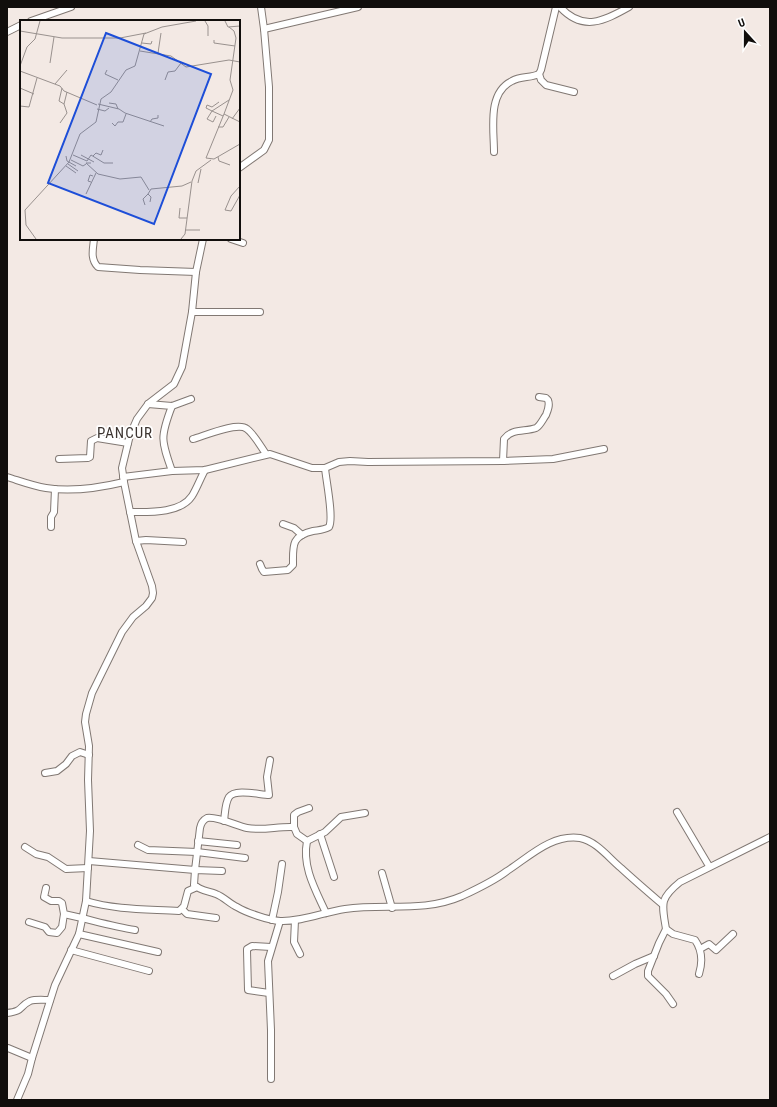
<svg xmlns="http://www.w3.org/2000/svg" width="777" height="1107" viewBox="0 0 777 1107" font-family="'Roboto Condensed',sans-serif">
<rect width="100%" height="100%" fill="#f3e9e4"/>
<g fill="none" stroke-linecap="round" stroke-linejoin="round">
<defs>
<g id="minor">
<path d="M560,7C583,32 604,21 629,7"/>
<path d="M31,21L71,7"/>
<path d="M264,29L358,7"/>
<path d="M7,32L21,25"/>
<path d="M539,74L541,80L546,85L574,92"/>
<path d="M494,152C494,129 487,93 512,81C520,76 531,78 539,74L541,70L556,7"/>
<path d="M239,168L264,150L269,140V87L264,29L261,7"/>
<path d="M94,239C93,249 90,259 98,267L140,270L196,272"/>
<path d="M231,239L243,243"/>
<path d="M192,312H260"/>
<path d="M148,404L172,406L191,399"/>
<path d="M193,439C204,436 238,421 247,429C254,434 261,447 266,454"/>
<path d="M59,459L88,458L90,457L91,441L97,438L128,443"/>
<path d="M503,461L504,439C512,428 525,432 536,428C540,426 543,419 546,415C548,410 550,405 548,400L546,398L539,397"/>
<path d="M172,471C161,440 160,437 172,406"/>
<path d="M7,477C20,481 33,486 46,488C72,492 99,488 124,482"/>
<path d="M123,477L172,471L205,470L270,454L312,468H325L339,462L350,461L368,462L503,461L553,459L604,449"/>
<path d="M130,512C148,512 180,514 192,496C197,488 200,479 205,470"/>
<path d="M283,524L294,528L302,535"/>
<path d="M51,527V517L54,512L55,489"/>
<path d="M136,541L146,540L183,542"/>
<path d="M260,564L262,569L264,572L288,570L293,565C293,546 291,536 313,531C319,530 324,530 329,527C334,518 326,480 325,468"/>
<path d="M45,773L57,771L66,764L72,756L80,752L89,755"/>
<path d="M677,812L709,866"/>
<path d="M224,821C225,814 225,803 229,797C235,788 260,795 269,795L267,777L270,760"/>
<path d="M294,827V815L298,812L309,808"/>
<path d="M320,834L334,877"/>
<path d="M198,841L237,845"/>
<path d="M307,841C302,867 315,889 326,913"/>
<path d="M138,845L148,850L197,852L245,858"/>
<path d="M25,847L36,854L48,857L66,869L88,868"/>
<path d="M89,861L195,870L200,828C201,823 203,820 207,818C217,816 237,826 247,828C263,831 278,826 294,827L297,834L307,841L325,832L341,817L365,813"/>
<path d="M222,871L195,870L194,885C201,891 209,891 216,894C224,897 230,904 237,907C247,913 268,920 280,921C302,922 324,912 345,909C385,903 423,913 462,896C477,889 494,881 507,871C529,857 551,834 580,838C596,841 609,858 621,868C634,880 648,892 662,904"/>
<path d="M382,873L392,908"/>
<path d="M46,888L44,897L51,901H59L62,903L64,914C88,919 111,926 135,930"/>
<path d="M86,901C116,910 148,909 179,911L184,906L188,891L197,887"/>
<path d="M182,909L187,914L216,918"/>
<path d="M272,920L278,892L282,864"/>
<path d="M295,920L294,942L300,954"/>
<path d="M29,922L45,927L49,932L57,933L62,927L64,914"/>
<path d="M666,929L659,943L648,971V976L666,994L673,1004"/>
<path d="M79,934L158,952"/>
<path d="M700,949L709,944L716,950L733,934"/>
<path d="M71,950L149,971"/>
<path d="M699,974C703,961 702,950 695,940L673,934L666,929C662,904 659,899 680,882L770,837"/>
<path d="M613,976L635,964L654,956"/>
<path d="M269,993L248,990L247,951V949L252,946L271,947"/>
<path d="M7,1013C24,1011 18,1007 30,1001C36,999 43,1000 50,1000"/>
<path d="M8,1048L32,1058"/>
<path d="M271,1079V1030L268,961L280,921"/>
<path d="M17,1100L28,1074L32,1058L55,985L79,934L86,901L90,831L88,780L89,746L85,722L86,714L92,693L122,632L133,617L146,606L152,598L153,593L152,586L136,541L124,482L122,468L130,435L137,419L148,404L174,384L182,367L192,312L196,272L203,239"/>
</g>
</defs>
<use href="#minor" stroke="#817873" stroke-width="8"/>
<use href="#minor" stroke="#fff" stroke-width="6"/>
</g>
<g text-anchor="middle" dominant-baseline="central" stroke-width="3.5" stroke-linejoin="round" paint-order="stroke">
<g font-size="15" letter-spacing="1" fill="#3c3430" stroke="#fff">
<text x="125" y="433">PANCUR</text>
</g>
</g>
<g transform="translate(20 20)">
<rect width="220" height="220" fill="#f3e9e4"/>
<path fill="none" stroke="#99918e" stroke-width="1" d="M185,1L188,6V16M205,1L208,7L220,6M0,11L42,18H100L126,13M194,20V23L215,26M122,23L131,24L132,21M120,31L151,36L166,47L209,40L220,42M138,33L141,13M30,43L34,17M0,46L7,27L15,19L20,1M87,50L85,54L98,60M0,51L40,66L44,71L77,85M145,60L148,52L155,51L161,43M35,64L47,50M0,68L14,74M42,68L39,81L44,84M199,82L192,87L187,85L186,88L192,91L209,80M89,83L96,84L98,89M78,84L99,89L105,93L144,106M0,86L9,87L17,58M77,89L85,91L89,88M204,94L213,70L210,60L216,18L214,11L209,7M196,96L193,102L187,99L192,91L203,96M212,99L220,88M130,102L132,99L138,98V95M220,102L204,94L186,138L194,139L220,124M40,103L47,93L44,84L47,72M92,103L95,106L98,102H103L106,94M198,107H203L209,97M53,135L67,141L71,135L84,143H93M61,135L74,142M46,136L47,141L56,146M73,136L76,133L81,135L83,130M198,137L199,141L210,145M51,140L63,146L66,144M71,143H66L78,154L100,159L121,157L129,170M48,144L58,151M46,146L56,153M71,162L68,161L70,155L73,156M178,163L181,149M220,166L211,176L205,190L211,191L220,175M66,174L76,153M130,182L131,177L128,174L131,169L162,166L171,162M125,185L123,179L128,174M160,188L159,198H167M165,210H180M16,219L6,205L5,190L49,142L60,114L76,102L81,79L91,72L106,50L115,46L124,14L142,7L176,1M161,219L165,214L172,161L176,151L191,140"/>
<path fill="#1d4ed8" fill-opacity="0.15" stroke="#1d4ed8" stroke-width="2" d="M86,13L191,54L134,204L28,163Z"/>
<rect width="220" height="220" fill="none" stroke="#110e0c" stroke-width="2"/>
</g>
<rect width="777" height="1107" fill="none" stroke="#110e0c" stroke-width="16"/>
<g transform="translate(745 32) rotate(339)" stroke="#ffffff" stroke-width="3" paint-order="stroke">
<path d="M0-3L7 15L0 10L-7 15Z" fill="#110e0c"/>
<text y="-6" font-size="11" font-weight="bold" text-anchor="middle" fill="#110e0c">U</text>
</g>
</svg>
